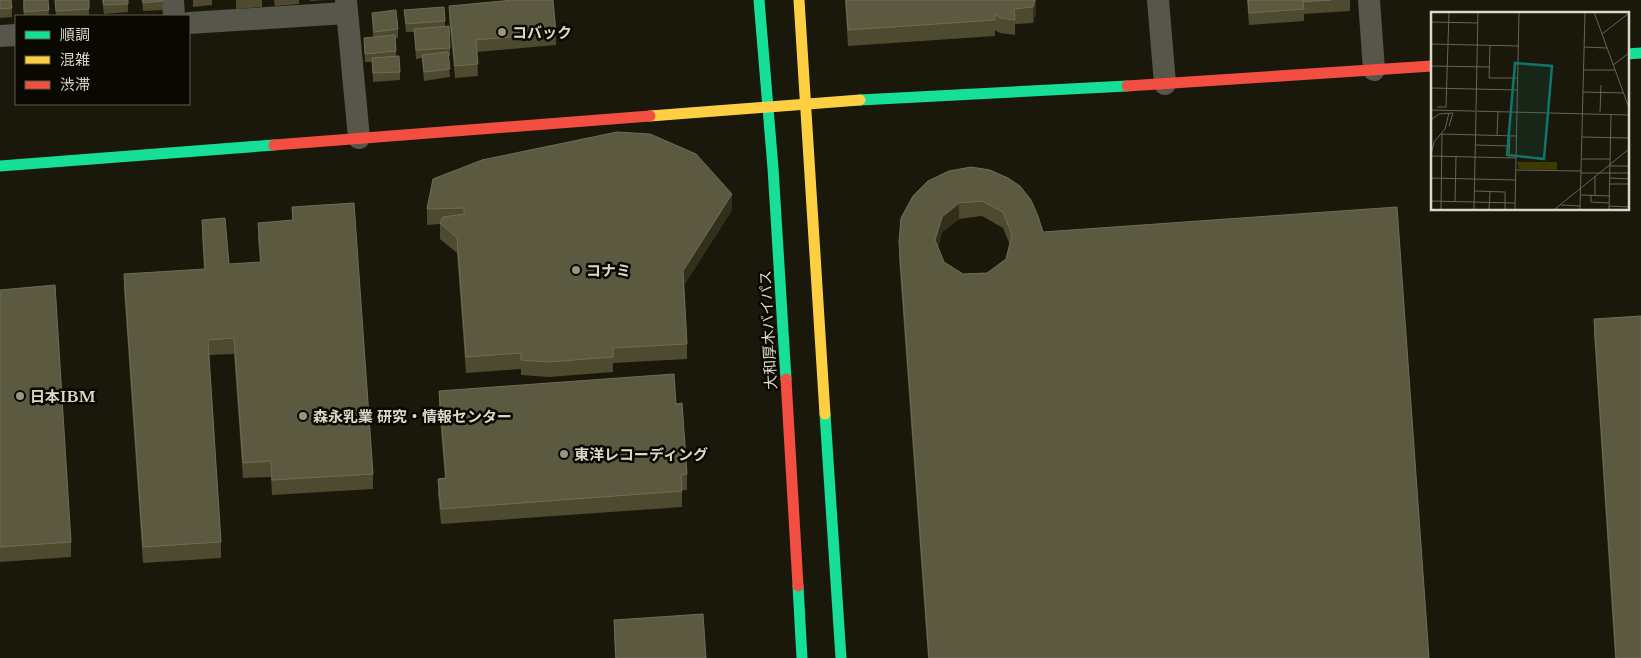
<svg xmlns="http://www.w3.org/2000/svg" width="1641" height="658" viewBox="0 0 1641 658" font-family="'Libre Baskerville','Noto Sans JP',serif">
<rect width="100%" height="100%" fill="#1a180a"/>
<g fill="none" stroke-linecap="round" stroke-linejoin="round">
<g stroke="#57564a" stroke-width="22">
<path d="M173,0L174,16"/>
<path d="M346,0L359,138"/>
<path d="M1158,0L1165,84"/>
<path d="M1369,0L1374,70"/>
<path d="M189,23L346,13"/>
<path d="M0,36L16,35"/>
</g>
<g stroke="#16e098" stroke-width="11">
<path d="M759,0L773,168L786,379"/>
<path d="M1627,54L1641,53"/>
<path d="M860,100L1127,86"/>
<path d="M0,166L274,145"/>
<path d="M825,414L841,658"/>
<path d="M798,586L802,658"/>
</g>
<g stroke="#ffcf43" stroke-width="11">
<path d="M799,0L825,414"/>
<path d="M650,116L860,100"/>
</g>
<g stroke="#f24e42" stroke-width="11">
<path d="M1127,86L1432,66"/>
<path d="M274,145L650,116"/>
<path d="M786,379L798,586"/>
</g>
</g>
<g fill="#4d4a30" fill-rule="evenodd">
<path d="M0,0L12,8V17L0,18Z"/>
<path d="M23,0H48L49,16H24Z"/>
<path d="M55,0H89V16H56Z"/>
<path d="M102,0H128V12L104,14Z"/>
<path d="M142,0H163V10L143,11Z"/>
<path d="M193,0H212V5L193,7Z"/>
<path d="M236,0H262V7L236,9Z"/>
<path d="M274,0H299V4L275,6Z"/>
<path d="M310,0H325L310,1Z"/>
<path d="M845,0H1036V12L1033,23L1015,24V35L1000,33L995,30V36L848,46Z"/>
<path d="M1247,0H1350V11L1304,14V21L1249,25Z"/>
<path d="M449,6L556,33V45L477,52L478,76L455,78L449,18Z"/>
<path d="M404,10L445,21V26L450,48V56H448L450,77L424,81L422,58L416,59L414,32H406Z"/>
<path d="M372,13L398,29V38H396V56L400,72V80L373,82L372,62H365L364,38L373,37Z"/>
<path d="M949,171L1043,232L1429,658H928L899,258V242ZM982,216L1003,228L1010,245L1006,259L987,273L963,274L944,262L938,247L942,232L959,219Z"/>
<path d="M433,179L732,210L684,285L687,344V359L613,363V372L549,377L521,375V369L466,373L457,253L440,239V224L427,225V209Z"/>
<path d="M292,207L373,474V489L272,495L271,477L243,478L234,354L209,355L221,542V558L143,563L124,290V274L204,269L202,235V220L229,264L260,262L258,238V223L292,221Z"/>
<path d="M0,290L71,542V557L0,562Z"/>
<path d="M1594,319L1641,658H1615L1594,334Z"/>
<path d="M439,391L676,404L687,474V490H682V507L441,524L438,494V479L445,478L439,407Z"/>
<path d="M614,620L706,658H615L614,636Z"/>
</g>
<g fill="#322f1a">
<path d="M1035,0H1036V12L1033,23V7Z"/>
<path d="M732,194V210L683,286V271Z"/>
<path d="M959,203V219L942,232L935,256V240L942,217Z"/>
</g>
<g fill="#5c5941" stroke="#706d56" fill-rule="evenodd">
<path d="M0,0H11L12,8L0,9Z"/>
<path d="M24,0H48L49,10L24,12Z"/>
<path d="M55,0H89V9L56,11Z"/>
<path d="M103,0H128V4L104,5Z"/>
<path d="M142,0H163V1L143,3Z"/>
<path d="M514,0H553L556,33L476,40L478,64L455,66L449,6Z"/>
<path d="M846,0H1035L1033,7L1014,9L1015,20L1000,18L995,14V20L848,30Z"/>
<path d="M1248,0H1331L1303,2L1304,9L1249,13Z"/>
<path d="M444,7L445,21L406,24L404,10Z"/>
<path d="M396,10L398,29L374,32L372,13Z"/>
<path d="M449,26L450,48L416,50L414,29Z"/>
<path d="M395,35L396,51L365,54L364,38Z"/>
<path d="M448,52L450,69L424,72L422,55Z"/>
<path d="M399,56L400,72L373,73L372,58Z"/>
<path d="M617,132L650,134L696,154L732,194L683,271L687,344L613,348V357L549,362L521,360V353L466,357L457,238L440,223L443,217L464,214V208L427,209L433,179L482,160Z"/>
<path d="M971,167L990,170L1008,178L1020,186L1031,200L1038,216L1043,232L1397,207L1429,658H929L899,242L901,218L913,196L928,181L949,171ZM982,201L1003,212L1012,235L1006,259L987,273L963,274L944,262L935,240L942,217L959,203Z"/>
<path d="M354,203L373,474L272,480L271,461L243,463L234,338L208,340L221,542L143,547L124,274L205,269L202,220L225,218L229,264L261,262L258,223L293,220L292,207Z"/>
<path d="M55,285L71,542L0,547V290Z"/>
<path d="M1641,316V658H1616L1594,319Z"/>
<path d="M674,374L676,404L682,403L687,474L681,475L682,491L441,509L438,479L446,478L439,391Z"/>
<path d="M703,614L706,658H616L614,620Z"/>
</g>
<g fill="#979586" stroke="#090801" stroke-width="2">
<circle cx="502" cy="32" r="5"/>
<circle cx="576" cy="270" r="5"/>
<circle cx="20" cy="396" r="5"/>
<circle cx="303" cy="416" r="5"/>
<circle cx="564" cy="454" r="5"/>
</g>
<g text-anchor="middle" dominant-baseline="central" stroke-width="5" stroke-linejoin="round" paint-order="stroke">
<g font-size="15" font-weight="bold" fill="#dad9c8" stroke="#090801" text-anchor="start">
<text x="512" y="32">コバック</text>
<text x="586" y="270">コナミ</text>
<text x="30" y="396">日本IBM</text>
<text x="313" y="416">森永乳業 研究・情報センター</text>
<text x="574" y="454">東洋レコーディング</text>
</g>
<g font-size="15" fill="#dad9c8" stroke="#090801">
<text transform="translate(768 330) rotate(-93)">大和厚木バイパス</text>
</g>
</g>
<g transform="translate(1431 12)">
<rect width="198" height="198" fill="#1a180a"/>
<path d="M86,150H126V158L88,157Z" fill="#3e3801"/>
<path fill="none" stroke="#676556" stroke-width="1" d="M163,0L198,96M0,10L47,11M171,22L198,1M0,32L88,34M59,33L58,66H87M153,35L176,36M182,53L198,41M0,54L58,55M153,58H184M0,76L87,78M152,80L192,81M6,95H15L18,0M0,98L198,103M45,98L47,0M169,100L170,73M0,108L8,102L22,101L18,114M10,122L86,124M66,124L67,100M151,125L198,126M44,133L78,134M0,143L3,130L14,117L18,101M0,144L85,146M78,146L79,124M151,147H179M179,154H198M85,158L150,159M150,161H198M0,166L85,168M179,166L198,167M179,172H198M43,179L74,180V197M150,183L179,184M160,183V190L178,191M164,183V164M0,189L84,191M24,189L25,145M130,193L149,194M178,194L198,195M10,197L11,122M43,197L45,100M58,197L59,179M84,197L88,0M124,197L198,137M149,197L154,0M178,197L180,103"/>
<path fill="#0f766e" fill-opacity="0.15" stroke="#0f766e" stroke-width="2.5" d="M84,51L121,54L113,147L76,143Z"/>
<rect width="198" height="198" fill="none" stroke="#dad9c8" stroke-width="2.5"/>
</g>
<rect x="15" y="15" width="175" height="90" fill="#090801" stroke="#5d5c51"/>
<rect x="25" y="31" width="25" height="8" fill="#16e098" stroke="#5d5c51"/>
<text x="60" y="40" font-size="15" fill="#dad9c8">順調</text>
<rect x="25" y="56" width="25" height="8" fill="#ffcf43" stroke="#5d5c51"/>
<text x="60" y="65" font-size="15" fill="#dad9c8">混雑</text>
<rect x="25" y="81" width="25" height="8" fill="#f24e42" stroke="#5d5c51"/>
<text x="60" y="90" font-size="15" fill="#dad9c8">渋滞</text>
</svg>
